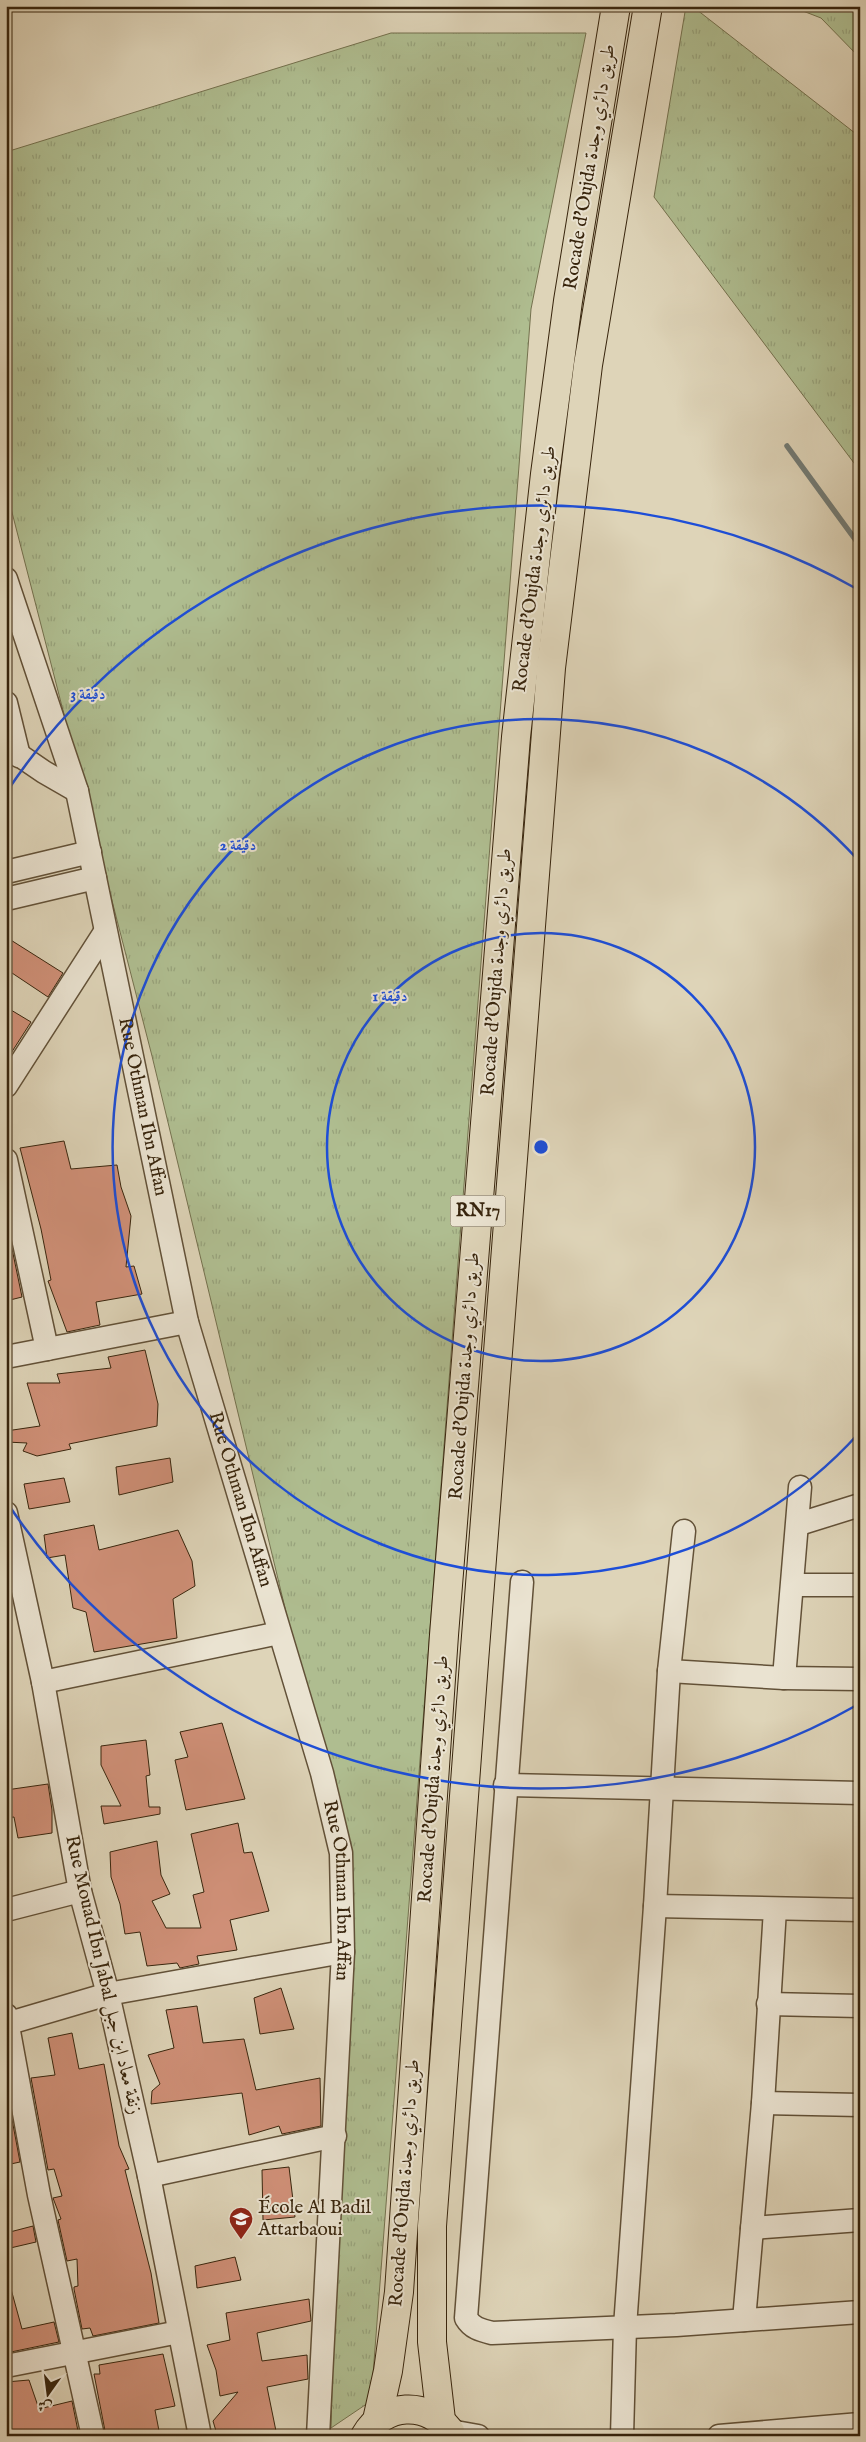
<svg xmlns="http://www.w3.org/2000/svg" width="866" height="2442" viewBox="0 0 866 2442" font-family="'IM FELL English',Amiri,serif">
<defs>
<pattern id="grass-tufts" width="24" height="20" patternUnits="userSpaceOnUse" patternTransform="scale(1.25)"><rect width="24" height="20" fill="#afbd90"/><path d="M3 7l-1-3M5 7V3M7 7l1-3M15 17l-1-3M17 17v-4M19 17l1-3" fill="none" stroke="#97a27b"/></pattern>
</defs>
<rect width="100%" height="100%" fill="#ded4b8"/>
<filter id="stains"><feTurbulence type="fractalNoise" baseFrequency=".004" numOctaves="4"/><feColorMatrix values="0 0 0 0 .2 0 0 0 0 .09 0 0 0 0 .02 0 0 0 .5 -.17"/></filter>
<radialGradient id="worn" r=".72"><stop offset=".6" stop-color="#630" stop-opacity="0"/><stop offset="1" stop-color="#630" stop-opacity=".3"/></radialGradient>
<g fill="url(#grass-tufts)" stroke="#74714e">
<path d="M686,6H692L860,137V471L654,197Z"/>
<path d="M790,6H860V58L821,18Z"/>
<path d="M391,33H586L531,309L371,2401L331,2428L345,1857L152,1056L6,489V152Z"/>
</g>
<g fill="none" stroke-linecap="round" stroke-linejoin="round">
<path stroke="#727b75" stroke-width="5.5" d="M787,446L860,546"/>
</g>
<g fill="#d09078" stroke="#38250d">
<path d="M6,937L63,973L48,997L6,969Z"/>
<path d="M6,1007L31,1022L6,1061Z"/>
<path d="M64,1141L71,1169L117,1165L121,1187L131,1216L126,1267L134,1266L142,1294L96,1302L100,1325L67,1332L48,1281L51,1280L41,1229L20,1148Z"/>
<path d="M6,1237L10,1239L22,1297L6,1301Z"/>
<path d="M145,1350L158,1404L157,1426L69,1444L71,1449L37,1456L23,1451L27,1443L6,1442V1431L40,1426L27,1383H60L57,1374L111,1368L108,1357Z"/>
<path d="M170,1458L173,1482L119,1495L116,1467Z"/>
<path d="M64,1478L70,1502L29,1509L24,1484Z"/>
<path d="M94,1525L99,1550L178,1530L192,1561L195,1586L173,1599L177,1638L94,1652L86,1612L73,1608L65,1555L47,1558L44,1535Z"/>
<path d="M222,1723L245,1799L186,1810L175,1760L188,1757L180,1732Z"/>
<path d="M146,1740L150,1775L146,1776L149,1807H160V1814L104,1824L101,1806H121L101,1765V1746Z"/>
<path d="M48,1784L52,1810V1833L18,1838L14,1817L6,1818V1790Z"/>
<path d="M238,1823L244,1853L252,1852L269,1911L230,1920L237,1950L197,1956L199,1964L180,1968L177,1963L147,1966L140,1932L125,1934L120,1904L111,1877L110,1852L157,1841L161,1875L170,1894L152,1901L166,1928H201L193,1895L204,1892L191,1834Z"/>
<path d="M281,1988L294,2029L260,2034L254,1998Z"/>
<path d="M197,2006L203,2043L244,2039L256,2090L320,2078L321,2126L282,2134L279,2126L249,2135L242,2093L151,2104L152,2091L160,2084L148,2055L174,2048L166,2010Z"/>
<path d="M72,2033L79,2069L104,2064L119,2146L129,2169L125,2170L151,2273L159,2323L93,2336L90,2328L82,2329L74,2289V2287L78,2286L77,2259L67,2261L58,2220L61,2219L53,2198L62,2196L54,2169L48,2170L31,2078L55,2075L48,2038Z"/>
<path d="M6,2114H11L20,2162L6,2165Z"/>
<path d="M289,2167L295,2217L263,2220L262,2170Z"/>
<path d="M33,2226L36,2242L6,2249V2233Z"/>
<path d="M235,2257L241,2280L197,2288L195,2266Z"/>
<path d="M6,2289H11L22,2329L54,2322L59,2342L6,2353Z"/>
<path d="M309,2299L311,2321L257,2333L262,2361L307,2355L308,2379L267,2387L277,2436H224L216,2431L213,2421L238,2392L220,2396L216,2370L207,2345L230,2340L226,2313Z"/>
<path d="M163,2354L175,2406L155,2410L160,2436H106L94,2374H100L99,2365Z"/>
<path d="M29,2380L39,2409L72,2401L79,2436H46L45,2433L8,2436L6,2382Z"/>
</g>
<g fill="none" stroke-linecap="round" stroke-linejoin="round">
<defs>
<g id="minor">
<path id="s1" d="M6,579L77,791L187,1322L322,1773L341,1853L343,1952L318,2436"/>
<path d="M6,703L19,756"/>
<path d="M6,746L44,772L77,791"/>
<path d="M6,872L90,852"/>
<path d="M6,899L95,878"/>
<path d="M6,1086L105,932"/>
<path d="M6,1160L47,1349"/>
<path d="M6,1357L187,1322"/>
<path d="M6,1513L43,1682L80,1891L108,1994L149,2176L200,2436"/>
<path d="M799,1524L860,1505"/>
<path d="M522,1582L466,2318C472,2328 480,2330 492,2333L676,2325L860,2312"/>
<path d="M793,1585H860"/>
<path d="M669,1671L784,1678L860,1679"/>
<path d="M784,1678L800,1487"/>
<path d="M43,1682L279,1633"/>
<path d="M505,1785L860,1793"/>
<path d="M655,1906L860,1910"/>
<path d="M6,1910L80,1891"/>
<path d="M768,2004L860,2006"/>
<path d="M6,2015L39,2195L93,2436"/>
<path d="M6,2024L108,1994L343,1952"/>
<path d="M763,2103L860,2105"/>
<path d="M149,2176L335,2136"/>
<path d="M752,2228L860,2220"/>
<path d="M744,2320L763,2103L775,1909"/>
<path d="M6,2366L179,2332"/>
<path d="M450,2431L478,2436"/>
<path d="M622,2436L625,2327L655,1906L669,1671L684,1531"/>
<path d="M719,2436L860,2424"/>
</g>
<g id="highway">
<path d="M377,2420L388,2371L399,2292L444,1635L516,737L545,474L568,301L616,6"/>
<path d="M441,2420L432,2342V2226L474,1662L551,668L588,365L648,6"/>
<path d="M365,2436C384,2403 426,2400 450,2431"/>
</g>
</defs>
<use href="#minor" stroke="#625138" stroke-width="25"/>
<use href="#highway" stroke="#38250d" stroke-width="30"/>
<use href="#minor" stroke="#eae3d1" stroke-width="22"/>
<use href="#highway" stroke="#ded4b8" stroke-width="28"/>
</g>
<g fill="none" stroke="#1d4ed8" stroke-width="2.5">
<circle cx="541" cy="1147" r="214"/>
<path d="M859 1433A428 428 0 1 1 859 861"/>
<path d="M857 1705A641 641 0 0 1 6 1501M6 793A641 641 0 0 1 857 589"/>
</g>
<defs>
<symbol id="school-pin" viewBox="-11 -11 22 30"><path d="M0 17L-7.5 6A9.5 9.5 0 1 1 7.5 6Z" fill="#8f2418" stroke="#eae3d1"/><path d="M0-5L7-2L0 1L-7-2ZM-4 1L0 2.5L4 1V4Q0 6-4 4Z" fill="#fff"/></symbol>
</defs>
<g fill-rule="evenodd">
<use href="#school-pin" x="227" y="2205" width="28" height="38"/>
</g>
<g text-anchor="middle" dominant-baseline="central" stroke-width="4" stroke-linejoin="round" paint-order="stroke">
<rect fill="#eae3d1" stroke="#6d5e48" stroke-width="1" x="450.5" y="1195.5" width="55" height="31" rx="4"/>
<g font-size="18" font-weight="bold" fill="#38250d">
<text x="478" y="1211">RN17</text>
</g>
<g font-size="19" fill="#38250d" stroke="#eae3d1">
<text transform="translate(590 167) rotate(-81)">Rocade d'Oujda طريق دائري وجدة</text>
<text transform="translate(535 569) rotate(-83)">Rocade d'Oujda طريق دائري وجدة</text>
<text transform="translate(497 972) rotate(-86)">Rocade d'Oujda طريق دائري وجدة</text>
<text stroke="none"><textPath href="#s1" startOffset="546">Rue Othman Ibn Affan</textPath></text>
<text transform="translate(465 1376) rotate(-86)">Rocade d'Oujda طريق دائري وجدة</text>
<text stroke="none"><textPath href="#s1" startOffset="951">Rue Othman Ibn Affan</textPath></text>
<text transform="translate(434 1779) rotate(-86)">Rocade d'Oujda طريق دائري وجدة</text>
<text stroke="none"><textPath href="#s1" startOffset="1356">Rue Othman Ibn Affan</textPath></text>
<text transform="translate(103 1975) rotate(77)">Rue Mouad Ibn Jabal زنقة معاد ابن جبل</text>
<text transform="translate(405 2183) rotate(-86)">Rocade d'Oujda طريق دائري وجدة</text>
</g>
<g font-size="19" fill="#38250d" stroke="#eae3d1" text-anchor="start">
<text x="258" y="2208">École Al Badil<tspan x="258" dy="22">Attarbaoui</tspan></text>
</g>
</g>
<circle cx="541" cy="1147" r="8" fill="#1d4ed8" stroke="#eae3d1" stroke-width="2.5"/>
<g font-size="15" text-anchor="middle" font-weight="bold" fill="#1d4ed8" stroke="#eae3d1" stroke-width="4" stroke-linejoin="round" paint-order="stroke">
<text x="88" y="699">3 دقيقة</text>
<text x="238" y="850">2 دقيقة</text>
<text x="390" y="1001">1 دقيقة</text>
</g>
<rect width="866" height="2442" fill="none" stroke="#ded4b8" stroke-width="25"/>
<rect x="8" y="8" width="851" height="2427" fill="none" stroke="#38250d" stroke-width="2.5"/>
<rect x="12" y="12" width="841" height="2417" fill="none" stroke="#38250d"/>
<g transform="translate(48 2394) rotate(194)" stroke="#eae3d1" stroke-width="4" paint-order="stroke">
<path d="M0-4L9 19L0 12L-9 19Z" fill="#38250d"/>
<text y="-8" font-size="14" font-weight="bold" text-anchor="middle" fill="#38250d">ش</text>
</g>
<rect width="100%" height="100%" filter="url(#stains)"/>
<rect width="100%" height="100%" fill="url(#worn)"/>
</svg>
